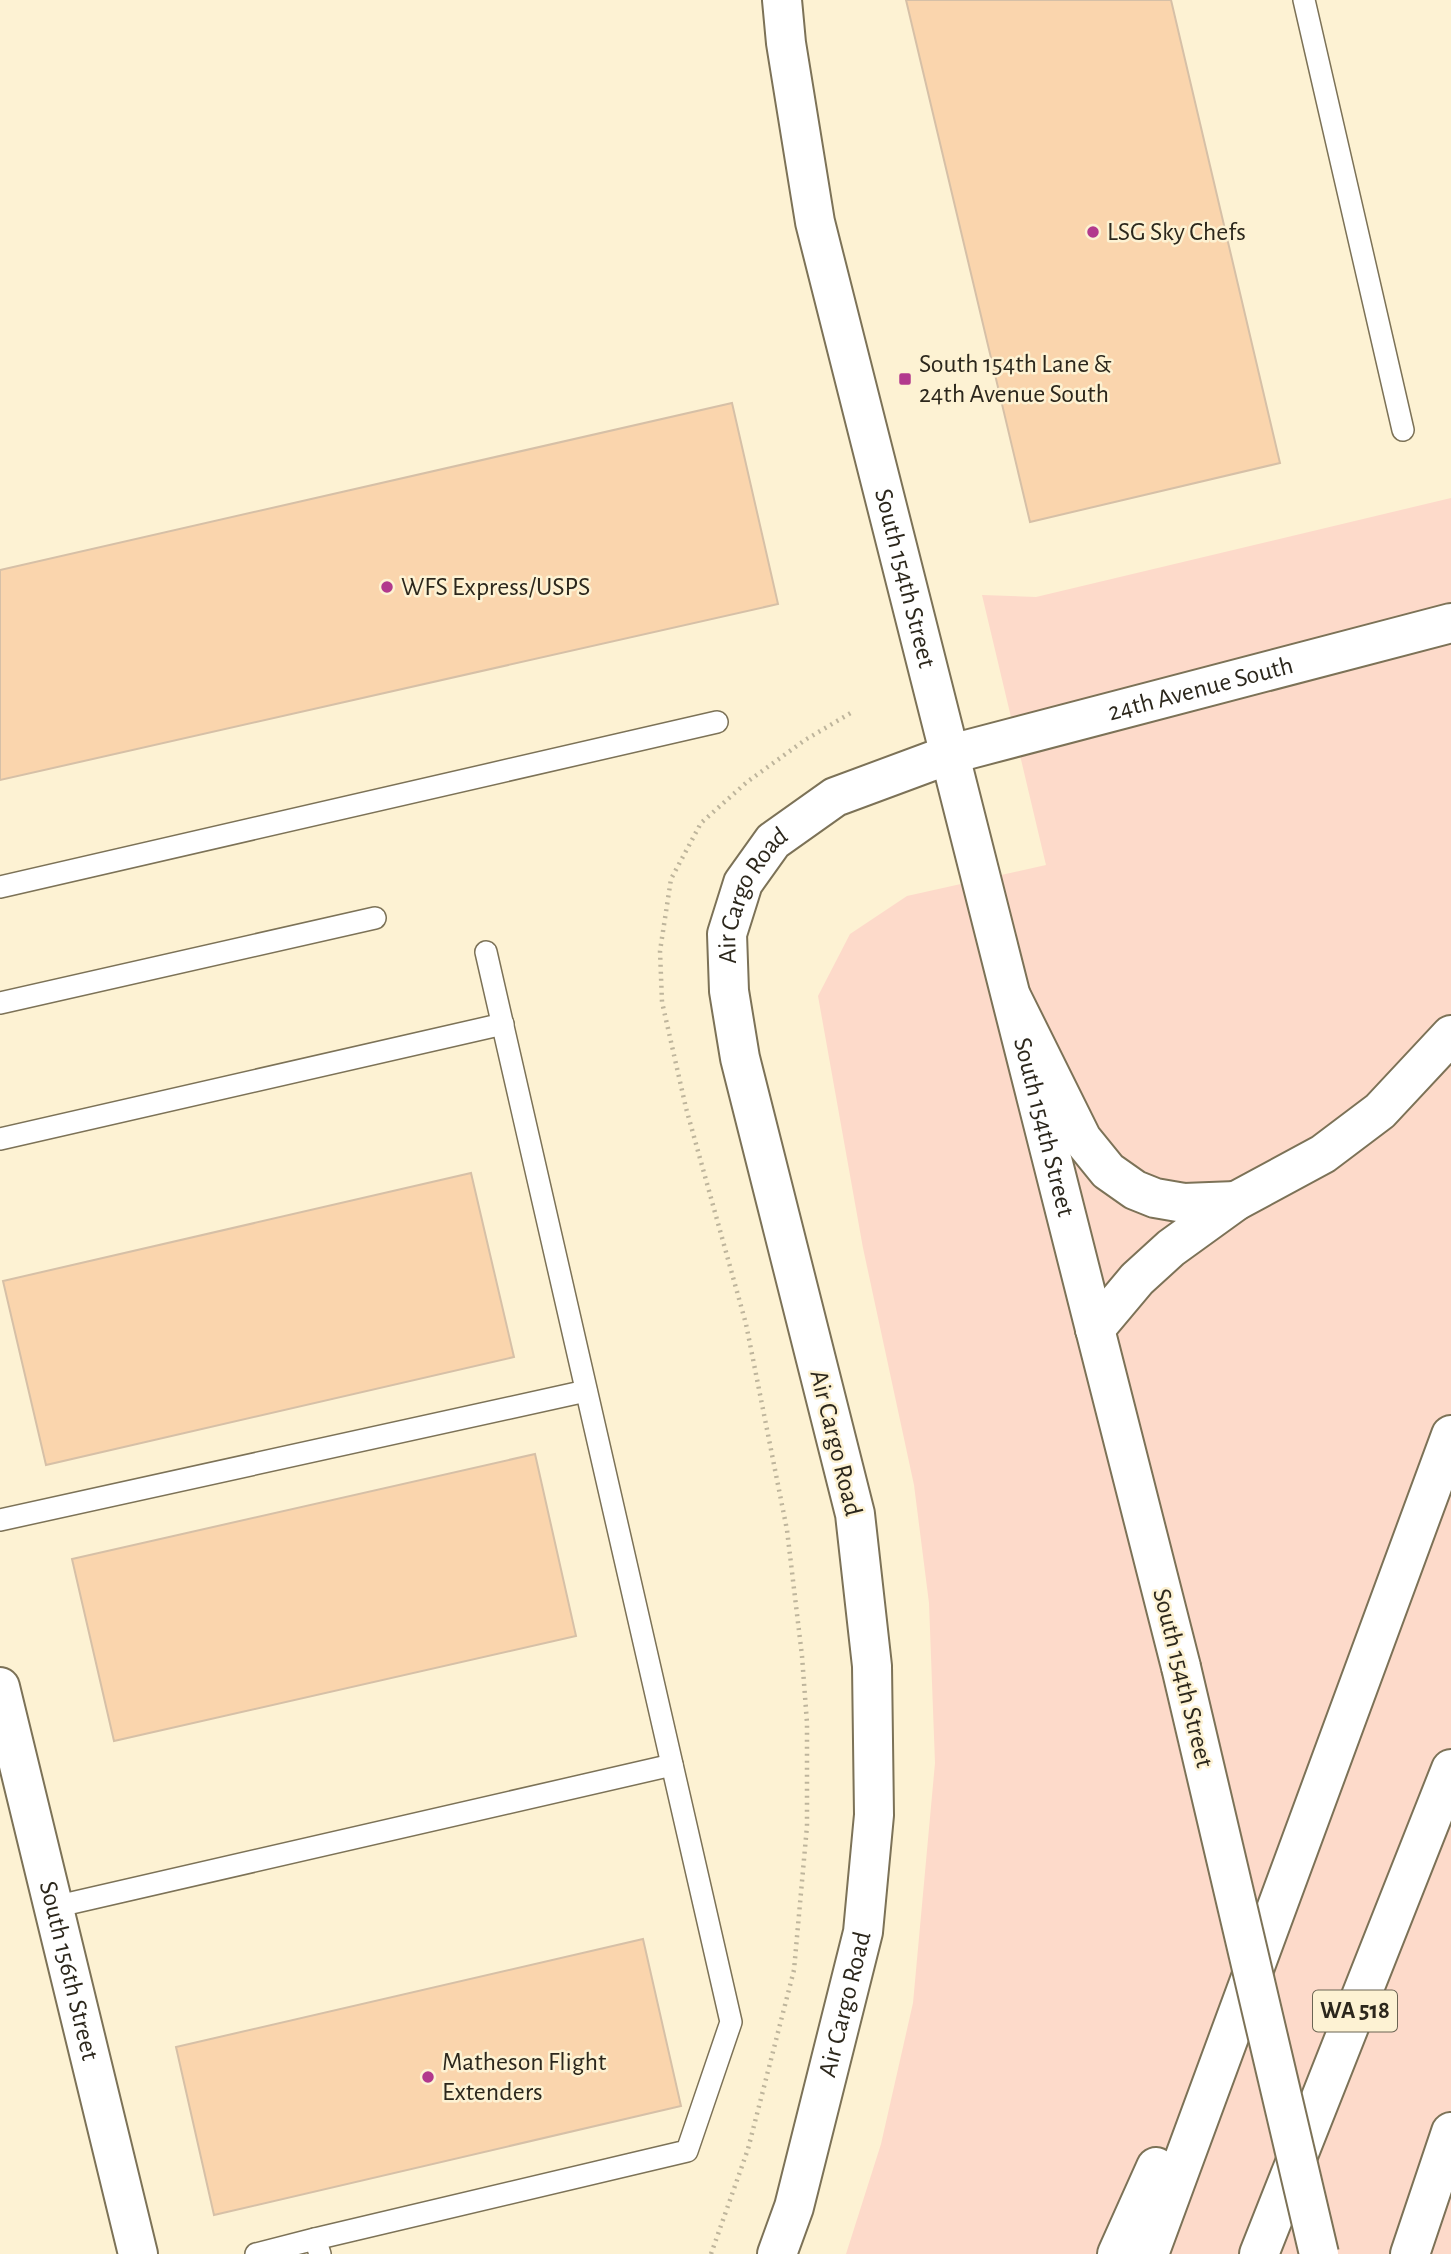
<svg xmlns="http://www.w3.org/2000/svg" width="1451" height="2254" viewBox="0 0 1451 2254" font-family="'Alegreya Sans',sans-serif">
<rect width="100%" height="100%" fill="#fdf2d3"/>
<path fill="#fddaca" d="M1451,498V2254H846L881,2144L913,2003L935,1763L929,1603L914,1485L863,1248L818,996L850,934L907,896L1046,865L982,595L1036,597Z"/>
<g fill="#fad5ad" stroke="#d6c0a7" stroke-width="2">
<path d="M906,0H1171L1280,463L1030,522Z"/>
<path d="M732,403L778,604L0,780V570Z"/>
<path d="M471,1173L514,1357L46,1465L3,1281Z"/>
<path d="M535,1454L576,1636L114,1741L72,1559Z"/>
<path d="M643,1939L681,2106L214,2215L176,2047Z"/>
</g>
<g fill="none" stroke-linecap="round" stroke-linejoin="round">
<defs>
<g id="service">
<path d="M1304,0L1403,430"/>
<path d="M0,887L717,722"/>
<path d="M0,1003L375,918"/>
<path d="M0,1139L503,1024"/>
<path d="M0,1520L586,1391"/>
<path d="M54,1907L672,1765"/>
<path d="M315,2239L687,2151L731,2022L486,952"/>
<path d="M256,2254L315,2239L320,2254"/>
</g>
<g id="minor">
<path id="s1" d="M0,1687L138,2254"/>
</g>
<g id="tertiary">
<path id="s2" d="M782,0L786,43L815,222L1095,1329"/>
<path id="s3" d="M777,2254L794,2207L863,1932L874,1815L872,1666L855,1514L740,1058L729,991L727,934L743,883L773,841L835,797L951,754L1451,623"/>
</g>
<path id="primary" d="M1095,1329L1181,1667"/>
<g id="motorway">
<path d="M1012,998L1082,1139L1108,1171L1135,1190L1155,1198L1184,1203L1236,1201"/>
<path d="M1095,1329L1137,1279L1171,1248L1236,1201L1323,1154L1380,1111L1451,1035"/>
<path d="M1117,2254L1156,2167"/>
<path d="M1149,2254L1451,1435"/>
<path d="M1259,2254L1451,1769"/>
<path d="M1410,2254L1451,2132"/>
</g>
</defs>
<use href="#service" stroke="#7c7257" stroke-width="24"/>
<use href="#minor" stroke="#7c7257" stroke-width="42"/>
<use href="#tertiary" stroke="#7c7257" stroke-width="42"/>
<use href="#primary" stroke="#7c7257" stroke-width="42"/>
<use href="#motorway" stroke="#7c7257" stroke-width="42"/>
<path stroke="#beb59c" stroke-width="4.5" stroke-dasharray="2 5" stroke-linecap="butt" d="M711,2254L748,2149L794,1970L807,1826V1723L802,1656L787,1530L746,1324L686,1108L662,1002L660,951L671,879L701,823L747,782L805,740L854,711"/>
<use href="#service" stroke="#fff" stroke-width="21"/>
<use href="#minor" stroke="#fff" stroke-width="38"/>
<use href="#tertiary" stroke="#fff" stroke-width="38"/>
<use href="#primary" stroke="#fff" stroke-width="38"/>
<use href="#motorway" stroke="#fff" stroke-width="38"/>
<defs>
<path id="primary-bridge" d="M1181,1667L1319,2254"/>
</defs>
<use href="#primary-bridge" stroke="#7c7257" stroke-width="42" stroke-linecap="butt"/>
<use href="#primary-bridge" stroke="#fff" stroke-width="38"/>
</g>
<g fill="#b2398d" stroke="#fdf2d3" stroke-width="2.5">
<circle cx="1093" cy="232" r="7"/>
<rect x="898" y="372" width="14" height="14" rx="3.5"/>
<circle cx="387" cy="587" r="7"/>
<circle cx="428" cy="2077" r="7"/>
</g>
<g text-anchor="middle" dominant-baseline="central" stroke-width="5" stroke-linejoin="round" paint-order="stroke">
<rect fill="#fdf2d3" stroke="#6b6453" stroke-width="2" x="1313" y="1990.5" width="84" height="41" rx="5"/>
<g font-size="24" font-weight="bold" fill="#2c271c">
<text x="1355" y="2011">WA 518</text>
</g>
<g font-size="26" fill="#2c271c" stroke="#fdf2d3" text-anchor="start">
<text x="1107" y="232">LSG Sky Chefs</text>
<text x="919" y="364">South 154th Lane &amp;<tspan x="919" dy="30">24th Avenue South</tspan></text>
<text x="401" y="587">WFS Express/USPS</text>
<text x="442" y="2062">Matheson Flight<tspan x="442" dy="30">Extenders</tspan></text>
</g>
<g font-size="26" fill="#2c271c" stroke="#fdf2d3">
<text stroke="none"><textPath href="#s2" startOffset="592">South 154th Street</textPath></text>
<text stroke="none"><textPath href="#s3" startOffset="1911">24th Avenue South</textPath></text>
<text stroke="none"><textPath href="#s3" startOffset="1393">Air Cargo Road</textPath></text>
<text stroke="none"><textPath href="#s2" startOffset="1158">South 154th Street</textPath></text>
<text transform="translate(836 1443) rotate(76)">Air Cargo Road</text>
<text transform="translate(1183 1678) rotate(76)">South 154th Street</text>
<text stroke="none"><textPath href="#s1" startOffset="292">South 156th Street</textPath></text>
<text stroke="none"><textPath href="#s3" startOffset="259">Air Cargo Road</textPath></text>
</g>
</g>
</svg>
